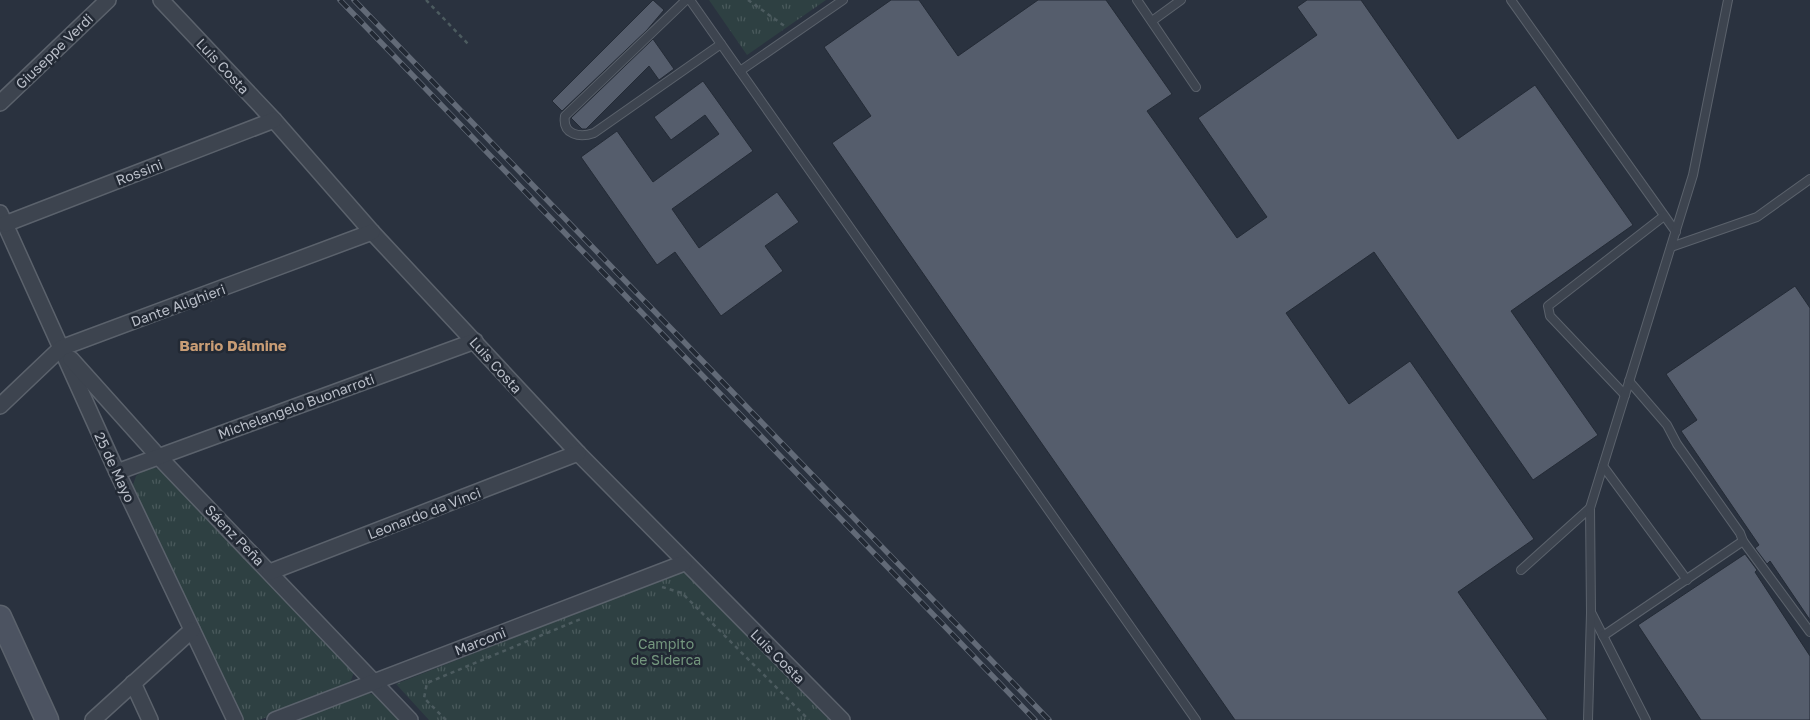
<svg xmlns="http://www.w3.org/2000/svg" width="1810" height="720" viewBox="0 0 1810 720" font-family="'Golos Text',sans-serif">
<defs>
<pattern id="park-tufts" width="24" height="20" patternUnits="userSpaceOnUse" patternTransform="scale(1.25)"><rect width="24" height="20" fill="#2e4042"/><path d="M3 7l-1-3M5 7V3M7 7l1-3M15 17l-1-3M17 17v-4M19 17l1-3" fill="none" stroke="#4a5a5c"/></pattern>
</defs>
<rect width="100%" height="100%" fill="#2a323f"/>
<g fill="url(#park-tufts)">
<path d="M709,0H826L747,55Z"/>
<path d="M148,467L165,470L354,672L349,686L259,720H244L239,715L132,488L136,476Z"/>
<path d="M684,570L829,720H429L396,684Z"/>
<path d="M360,691C380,693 388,707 401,720H292Z"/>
</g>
<g fill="#555d6c" stroke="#242b36">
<path d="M653,0L664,10L647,30L562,111L552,101Z"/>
<path d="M891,0H919L958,56L1038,0H1106L1172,94L1147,111L1237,238L1267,217L1198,118L1317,35L1297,7L1307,0H1361L1458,139L1535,85L1633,225L1511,311L1598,435L1533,480L1374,252L1286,313L1349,404L1410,361L1534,539L1458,592L1548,720H1235L832,143L871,116L824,47Z"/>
<path d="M653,39L674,69L659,80L649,66L586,129H582L571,118Z"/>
<path d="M703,81L753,151L672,209L699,248L777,192L799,222L765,246L783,271L721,316L675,252L657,265L581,157L617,131L653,182L719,134L705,115L671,140L654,117Z"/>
<path d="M1795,286L1810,308V620L1770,561L1767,564L1755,548L1759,545L1681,431L1697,420L1666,374Z"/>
<path d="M1745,554L1757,570L1755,572L1810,656V720H1701L1638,625Z"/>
</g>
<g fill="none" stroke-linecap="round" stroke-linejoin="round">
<defs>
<g id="lane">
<path d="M686,0L565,116C562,135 580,138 594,133L721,44"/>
<path d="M690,0L1196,720"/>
<path d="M1137,0L1196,87"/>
<path d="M1511,0L1676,232"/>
<path d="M1152,21L1181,0"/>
<path d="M740,71L843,0"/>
<path d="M1671,247L1757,217L1810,179"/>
<path d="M1629,381L1667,425L1677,444L1740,533L1743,541L1810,632"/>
<path d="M1625,395L1550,316L1548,306L1664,216"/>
<path d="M1603,466L1687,580"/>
<path d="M1521,570L1590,508"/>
<path d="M1592,614L1646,720"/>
<path d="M1603,636L1743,541"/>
<path d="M1588,720L1591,613L1590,508L1693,175L1728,0"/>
</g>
<g id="street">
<path d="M161,0L274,120L372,232L578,453L842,720"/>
<path d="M0,103L108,0"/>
<path d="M0,213L117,472L235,720"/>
<path d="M5,224L274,120"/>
<path d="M71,359L158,456L410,720"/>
<path d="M0,406L61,348L372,232"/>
<path d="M117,472L475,341"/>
<path d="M270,572L578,453"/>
<path d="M133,683L150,720"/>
<path d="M93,720L192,630"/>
<path d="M275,720L684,563"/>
</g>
<path id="secondary" d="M0,617L47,720"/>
</defs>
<use href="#lane" stroke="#5b626c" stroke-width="10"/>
<use href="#street" stroke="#5b626c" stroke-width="18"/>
<use href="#secondary" stroke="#5b626c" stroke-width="25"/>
<g stroke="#4c5b5f" stroke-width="2.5" stroke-dasharray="4 4" stroke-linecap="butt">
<path d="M426,0L469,45"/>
<path d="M748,0L786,27"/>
<path d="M662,587L682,593L809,720"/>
<path d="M446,720L424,698L427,683L583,618"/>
</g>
<use href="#lane" stroke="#3d444f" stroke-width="8"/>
<use href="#street" stroke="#3d444f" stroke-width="15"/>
<use href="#secondary" stroke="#4c5361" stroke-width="22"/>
<defs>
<g id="rail">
<path d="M340,0L1035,720"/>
<path d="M354,0L1049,720"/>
</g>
</defs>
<use href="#rail" stroke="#626a77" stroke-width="5.5"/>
<use href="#rail" stroke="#222934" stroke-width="4" stroke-dasharray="11" stroke-linecap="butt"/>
</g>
<g text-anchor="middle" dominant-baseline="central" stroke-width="5" stroke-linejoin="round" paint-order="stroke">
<g font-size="14" fill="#babfc9" stroke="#222934">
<text transform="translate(54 51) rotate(-44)">Giuseppe Verdi</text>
<text transform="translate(223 66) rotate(47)">Luis Costa</text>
<text transform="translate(139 172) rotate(-21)">Rossini</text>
<text transform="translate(178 305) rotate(-20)">Dante Alighieri</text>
<text transform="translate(496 365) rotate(48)">Luis Costa</text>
<text transform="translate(296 406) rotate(-20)">Michelangelo Buonarroti</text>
<text transform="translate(115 467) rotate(65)">25 de Mayo</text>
<text transform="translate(424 513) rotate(-21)">Leonardo da Vinci</text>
<text transform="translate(235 535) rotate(46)">Sáenz Peña</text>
<text transform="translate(480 641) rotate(-21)">Marconi</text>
<text transform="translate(778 656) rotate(45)">Luis Costa</text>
</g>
<g font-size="14" fill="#74977e" stroke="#222934">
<text x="666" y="643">Campito<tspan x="666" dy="16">de Siderca</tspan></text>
</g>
<g font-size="15" font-weight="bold" fill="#c99d75" stroke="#222934">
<text x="233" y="345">Barrio Dálmine</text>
</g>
</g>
</svg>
